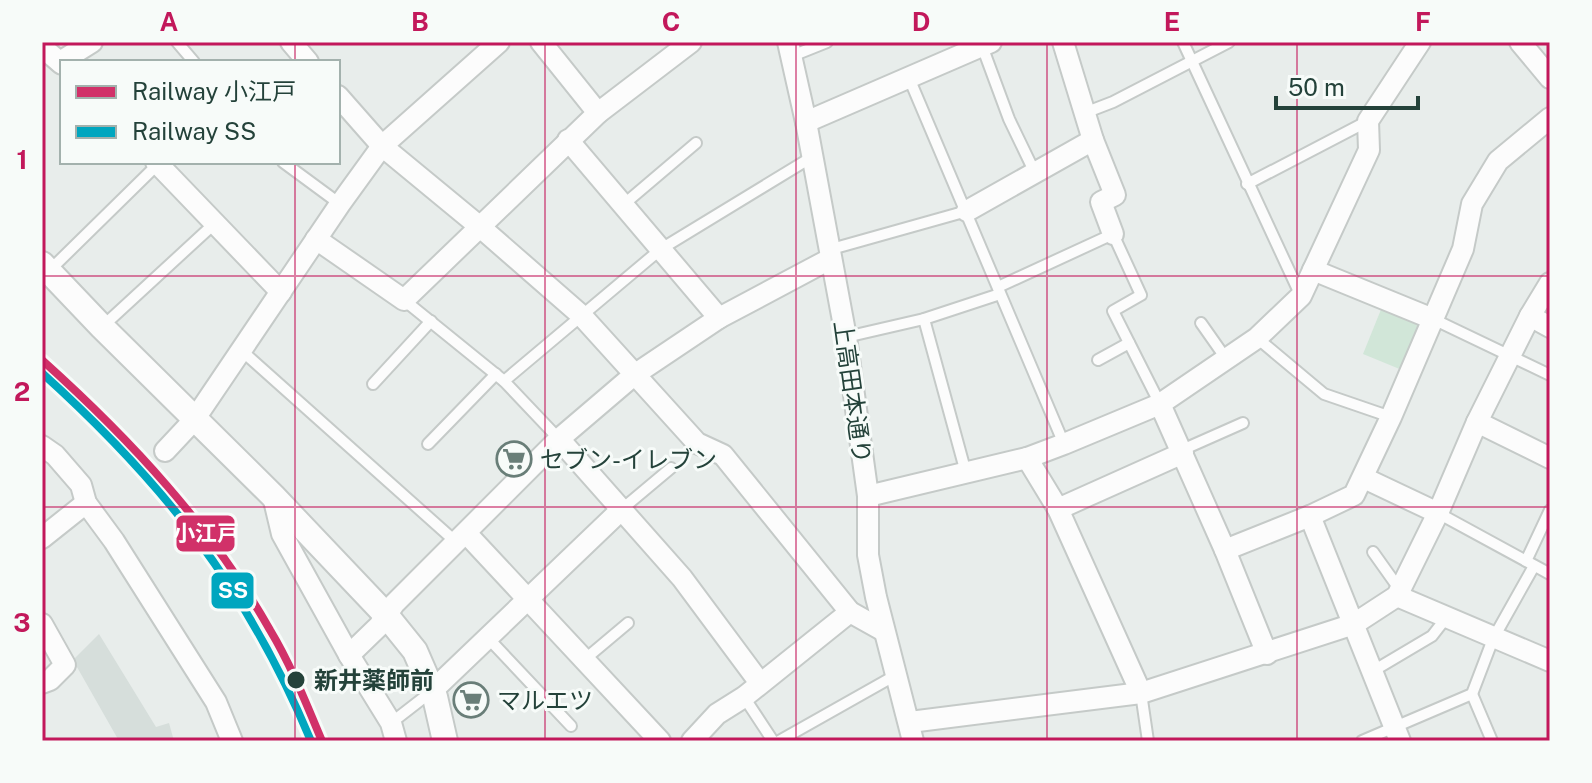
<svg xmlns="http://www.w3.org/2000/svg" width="1592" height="783" viewBox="0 0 1592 783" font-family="'Public Sans','Noto Sans JP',sans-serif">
<rect width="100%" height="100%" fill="#e8edeb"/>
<path fill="#d6dedb" d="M99,634L156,727L169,723L174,741H119L73,660Z"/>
<path fill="#d1e6d8" d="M1382,307L1421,324L1402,370L1363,354Z"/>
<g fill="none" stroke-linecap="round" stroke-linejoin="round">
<defs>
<g id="service">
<path d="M177,42L194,62"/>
<path d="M1183,42L1300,294"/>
<path d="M982,46L1009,119L1035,173"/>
<path d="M792,56L827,42"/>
<path d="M909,78L1064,444"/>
<path d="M1087,112L1113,102L1229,42"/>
<path d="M283,162L340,204"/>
<path d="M1247,184L1368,121"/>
<path d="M623,205L696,143"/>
<path d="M828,250L967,211"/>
<path d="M49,271L158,164"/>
<path d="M998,287L1113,234L1141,295L1113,311L1160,404"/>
<path d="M404,300L504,381L559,439"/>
<path d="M924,319L966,473"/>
<path d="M1433,319L1550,375"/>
<path d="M1201,323L1227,360"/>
<path d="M102,327L215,223"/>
<path d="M846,337L924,319L1000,294"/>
<path d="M1257,338L1324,394L1391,417"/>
<path d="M241,350L456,542"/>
<path d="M1098,360L1129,343"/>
<path d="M504,381L661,249L812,157"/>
<path d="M373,384L431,321"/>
<path d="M428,444L496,374"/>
<path d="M1182,450L1243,423"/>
<path d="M622,509L671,468"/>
<path d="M1438,513L1550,574"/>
<path d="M1373,552L1400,590"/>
<path d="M1526,561L1550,510"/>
<path d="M488,638L571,726"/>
<path d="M584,660L628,623"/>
<path d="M1373,671L1432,636L1446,618"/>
<path d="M1141,693L1148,741"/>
<path d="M1472,694L1492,741"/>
<path d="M744,697L773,741"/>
<path d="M391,723L431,692"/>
<path d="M779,741L896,675"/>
<path d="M1362,741L1472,694L1493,639L1534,566"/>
</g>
<g id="minor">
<path d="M291,42L308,62"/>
<path d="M541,42L598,113"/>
<path d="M788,42L806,122L846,337L868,496V555L876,597L913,741"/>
<path d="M1063,42L1093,140L1115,195L1101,202L1113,234"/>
<path d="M1520,42L1550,78"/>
<path d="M42,47L62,64"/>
<path d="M60,62L92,42"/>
<path d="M338,96L382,146L479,226L581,315L697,443L723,455L850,612L884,631"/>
<path d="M806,122L991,42"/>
<path d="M568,140L719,318"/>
<path d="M156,162L281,292"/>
<path d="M967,211L1093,140"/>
<path d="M316,239L404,300L598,113L691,42"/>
<path d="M1313,270L1433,319"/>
<path d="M1530,316L1550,327"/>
<path d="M1160,404L1225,550L1267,654"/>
<path d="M1477,422L1550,458"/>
<path d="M559,439L682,578L760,683"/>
<path d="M42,446L55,455L81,485L86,503L114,541L216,702L232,741"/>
<path d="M165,451L194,420L340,204L382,146L499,42"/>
<path d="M1027,458L1058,509L1141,693"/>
<path d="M1364,478L1438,513"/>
<path d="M273,496L282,534L349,655L391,723L396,741"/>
<path d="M868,496L1027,458L1064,444L1160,404L1257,338L1301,296L1369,150L1368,121L1420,42"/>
<path d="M1058,509L1183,453"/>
<path d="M1310,516L1400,741"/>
<path d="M466,533L660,741"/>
<path d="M42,538L86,503"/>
<path d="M1225,550L1310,516L1354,495L1391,417L1463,249L1472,204L1498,161L1550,118"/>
<path d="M1397,596L1550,661"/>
<path d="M42,624L65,665L50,680L42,683"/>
<path d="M349,655L379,626L394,604L559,439L634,375L719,318L830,259"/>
<path d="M432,691L622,509"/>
<path d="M910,722L1141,693L1354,624L1397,596L1438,513L1477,422L1530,316L1550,283"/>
<path d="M692,741L717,714L744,697L850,612"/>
</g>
<path id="tertiary" d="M42,264L102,327L273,496L386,615L415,651L435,697L445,741"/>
</defs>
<use href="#service" stroke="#c5cac8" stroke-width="14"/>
<use href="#minor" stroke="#c5cac8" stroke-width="24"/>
<use href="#tertiary" stroke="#c5cac8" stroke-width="28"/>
<use href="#service" stroke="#fcfcfc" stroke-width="10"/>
<use href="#minor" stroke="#fcfcfc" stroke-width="20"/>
<use href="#tertiary" stroke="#fcfcfc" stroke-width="24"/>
<defs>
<path id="rail-1" d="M42,360C131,440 211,526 270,630C291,665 306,703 322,741"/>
<path id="rail-2" d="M42,373C165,484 247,588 311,741"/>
</defs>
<use href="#rail-1" stroke="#f7fbf9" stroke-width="14"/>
<use href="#rail-2" stroke="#f7fbf9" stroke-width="14"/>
<use href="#rail-1" stroke="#d13169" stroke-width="8"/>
<use href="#rail-2" stroke="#00a6bf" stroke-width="8"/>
</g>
<path fill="none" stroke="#c2185b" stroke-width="2" stroke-opacity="0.55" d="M295,42V62M545,42V741M796,42V741M1047,42V741M1297,42V741M295,162V741M42,276H1550M42,507H1550"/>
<defs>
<symbol id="supermarket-ring" viewBox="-11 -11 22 22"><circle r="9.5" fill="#f7fbf9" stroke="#697e78" stroke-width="1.5"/><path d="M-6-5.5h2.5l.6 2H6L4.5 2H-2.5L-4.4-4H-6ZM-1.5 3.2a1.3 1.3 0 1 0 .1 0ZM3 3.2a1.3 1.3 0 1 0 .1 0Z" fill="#697e78"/></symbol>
</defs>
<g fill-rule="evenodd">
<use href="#supermarket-ring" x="494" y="439" width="40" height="40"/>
<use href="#supermarket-ring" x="451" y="680" width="40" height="40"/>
</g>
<circle fill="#24423a" stroke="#f7fbf9" stroke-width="3" cx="296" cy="680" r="10"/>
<g text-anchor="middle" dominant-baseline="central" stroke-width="6" stroke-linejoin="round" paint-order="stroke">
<g font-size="24" fill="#24423a" stroke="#f7fbf9">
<text transform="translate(853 392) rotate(82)">上高田本通り</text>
</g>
<g font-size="24" fill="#24423a" stroke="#f7fbf9" text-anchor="start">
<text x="540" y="459">セブン-イレブン</text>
<text x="497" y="700">マルエツ</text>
</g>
<g font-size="24" font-weight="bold" fill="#24423a" stroke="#f7fbf9" text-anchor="start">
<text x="314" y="680">新井薬師前</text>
</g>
</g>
<g stroke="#f7fbf9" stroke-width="3">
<rect x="175" y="514" width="61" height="39" rx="8" fill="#d13169"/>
<rect x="210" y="571" width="45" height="39" rx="8" fill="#00a6bf"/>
</g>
<g font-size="22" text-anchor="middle" font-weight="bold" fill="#fff">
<text x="206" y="541">小江戸</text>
<text x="233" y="598">SS</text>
</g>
<rect width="1592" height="783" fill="none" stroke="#f7fbf9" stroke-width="88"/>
<rect x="60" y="60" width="280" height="104" fill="#f7fbf9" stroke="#a3b1ad" stroke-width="2"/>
<rect x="76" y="86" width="40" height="12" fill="#d13169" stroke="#a3b1ad" stroke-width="2"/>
<text x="132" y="100" font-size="24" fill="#24423a">Railway 小江戸</text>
<rect x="76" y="126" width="40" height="12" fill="#00a6bf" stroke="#a3b1ad" stroke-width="2"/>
<text x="132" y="140" font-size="24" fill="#24423a">Railway SS</text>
<path d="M1276 96v12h142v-12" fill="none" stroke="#24423a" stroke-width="4"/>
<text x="1288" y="96" font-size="24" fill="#24423a" stroke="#f7fbf9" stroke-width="6" paint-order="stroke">50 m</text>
<rect x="44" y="44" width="1504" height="695" fill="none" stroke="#c2185b" stroke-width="3"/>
<g font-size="26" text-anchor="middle" font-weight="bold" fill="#c2185b">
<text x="169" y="31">A</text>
<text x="420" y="31">B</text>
<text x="671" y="31">C</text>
<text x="921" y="31">D</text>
<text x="1172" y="31">E</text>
<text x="1423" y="31">F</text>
<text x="22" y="169">1</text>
<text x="22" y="401">2</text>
<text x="22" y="632">3</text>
</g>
</svg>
